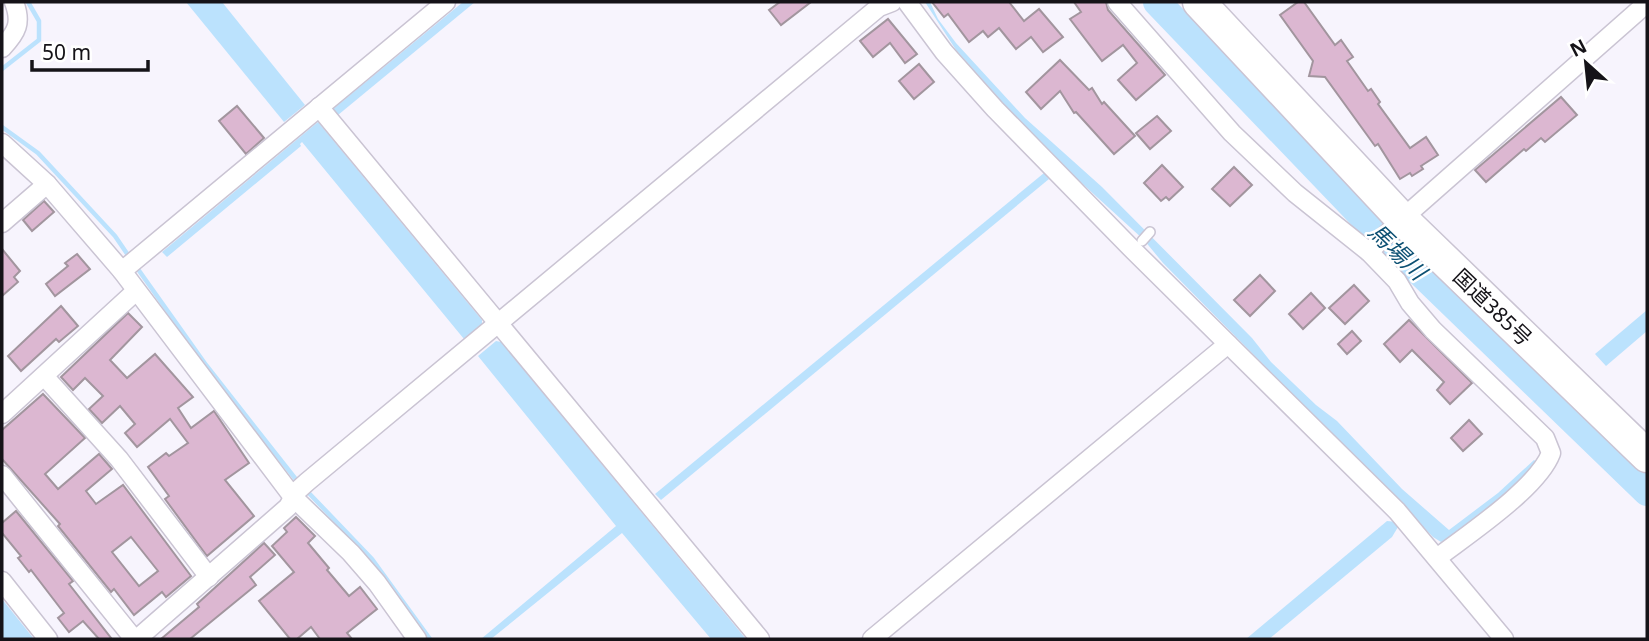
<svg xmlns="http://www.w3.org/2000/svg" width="1649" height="641" viewBox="0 0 1649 641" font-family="'Noto Sans','Noto Sans JP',sans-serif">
<rect width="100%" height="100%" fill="#f7f4fd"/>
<g fill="#bbe2fd">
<path d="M186,2H222L305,105L284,122Z"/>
<path d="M463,2H475L338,115L333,109Z"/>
<path d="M925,2H930L938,19L956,43L1025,118L1102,187L1252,338L1271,362L1316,405L1337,421L1402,489L1449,530L1498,493L1534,460L1537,462C1510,489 1477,529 1441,542L1433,537L1163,263L1144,240L1041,146L956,50Z"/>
<path d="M318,122L482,320V324L464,339L302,142L300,144L301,146L167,257L162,252Z"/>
<path d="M1044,173L1049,179L661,500L655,494Z"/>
<path d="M1647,310V331L1606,366L1595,354Z"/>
<path d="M496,341L501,342L746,639H711L622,533L491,639H481L616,526L478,356Z"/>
<path d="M1387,521L1397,522L1398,527L1392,537L1269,639H1246Z"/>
<path d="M2,599L34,639H2Z"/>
</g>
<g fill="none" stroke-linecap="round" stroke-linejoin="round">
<g stroke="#bbe2fd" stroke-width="4.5">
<path d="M2,69L39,40V21L28,2"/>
<path d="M2,127L38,153L115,236L130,258"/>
<path d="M135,265L206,365L298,482"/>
<path d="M304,488L372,559L430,639"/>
</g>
<path stroke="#bbe2fd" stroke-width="28" d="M1157,2L1368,222L1647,492"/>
</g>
<g fill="#dcb7d1" stroke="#a2959e" stroke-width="2" fill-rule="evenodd">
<path d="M780,2H811L781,25L769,10Z"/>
<path d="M932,2H1009L1024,21L1039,9L1063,37L1043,52L1031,37L1016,49L999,28L988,37L983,31L969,42L948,14L944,17Z"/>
<path d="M1074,2H1106L1108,10L1165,75L1136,100L1118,80L1137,63L1123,45L1102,61L1070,19L1081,12Z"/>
<path d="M1298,2H1304L1335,45L1341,40L1353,57L1347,61L1368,91L1371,89L1380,102L1378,104L1410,148L1426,137L1438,155L1421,166L1423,169L1412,176L1410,173L1400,179L1378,144L1375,146L1325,77L1309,76L1313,61L1280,15Z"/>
<path d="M888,19L917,54L905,63L890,43L873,57L860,41Z"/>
<path d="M1060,60L1089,90L1092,88L1102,104L1104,102L1135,136L1114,154L1076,112L1074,113L1060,91L1041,109L1026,92Z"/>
<path d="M919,64L934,82L914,99L899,81Z"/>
<path d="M1561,97L1577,115L1545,142L1541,138L1526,151L1524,149L1486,182L1475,170Z"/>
<path d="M237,106L264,138L246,154L219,121Z"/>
<path d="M1157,116L1171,131L1150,149L1136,133Z"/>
<path d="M1162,165L1183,187L1169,200L1166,197L1161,201L1144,183Z"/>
<path d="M1234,167L1252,185L1230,206L1212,189Z"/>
<path d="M44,201L54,212L32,231L23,220Z"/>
<path d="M2,249L20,271L14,277L18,282L2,296Z"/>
<path d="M77,254L90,269L55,296L46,284L68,266L65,263Z"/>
<path d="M1260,275L1275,291L1250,316L1234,300Z"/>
<path d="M1354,285L1369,301L1345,324L1329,308Z"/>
<path d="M1311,293L1325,308L1303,329L1289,314Z"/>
<path d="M61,306L78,326L59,342L56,339L21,371L8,356Z"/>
<path d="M128,313L142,327L110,360L127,378L155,354L193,397L178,408L191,428L214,411L249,463L225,480L254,516L207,556L165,499L169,496L148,467L166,453L169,456L188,443L170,419L137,447L125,433L135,424L120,406L102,423L89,409L103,396L85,378L73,390L61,377Z"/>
<path d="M1409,320L1472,383L1450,404L1437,390L1444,382L1412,350L1400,362L1384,344Z"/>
<path d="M1352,331L1361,341L1347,354L1338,344Z"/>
<path d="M43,394L85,438L45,474L58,489L99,454L112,469L86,491L96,504L123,485L191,576L166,597L162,592L134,615L114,589L111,592L58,526L60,524L2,459V430ZM131,537L158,571L139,586L112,552Z"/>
<path d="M1469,420L1482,434L1463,451L1451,438Z"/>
<path d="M16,511L73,581L69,584L111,638L109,639H99L83,621L69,632L58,618L64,613L31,570L29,572L18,558L21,556L2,533V523Z"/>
<path d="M296,517L315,536L308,543L329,568L327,570L349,596L360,587L377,609L347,633L352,639H320L311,627L297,639H290L259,601L294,572L272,546L287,532L284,528Z"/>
<path d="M264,543L275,555L250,577L256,585L190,639H161L199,607L197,604Z"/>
</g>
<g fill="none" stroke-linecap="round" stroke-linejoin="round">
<defs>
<path id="lane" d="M1142,241L1150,232"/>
<g id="street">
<path d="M907,2L944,52L995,109L1134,251L1397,511L1504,639"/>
<path d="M1117,2L1232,133L1295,193L1369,252L1397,281L1410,303L1433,330L1545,438L1551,453C1538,488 1467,535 1437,558"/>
<path d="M2,48C17,32 22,23 14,2"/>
<path d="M319,107L760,639"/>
<path d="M2,143L47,184L122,271L293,497L351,553L377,583L417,639"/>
<path d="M2,223L47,184"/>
<path d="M1369,252L1402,219L1647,3"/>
<path d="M122,271L446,2"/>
<path d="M44,376L119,459L209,577"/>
<path d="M2,414L136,291"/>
<path d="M2,475L134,639"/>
<path d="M2,581L48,639"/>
<path d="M137,639L288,507L297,491L307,482L879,7L892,2"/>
<path d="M872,639L1228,344"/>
</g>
<path id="highway" d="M1199,2L1402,219L1647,456"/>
</defs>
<use href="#lane" stroke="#cac4d3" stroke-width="12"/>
<use href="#street" stroke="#cac4d3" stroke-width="21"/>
<use href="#highway" stroke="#cac4d3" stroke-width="35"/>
<use href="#lane" stroke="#fff" stroke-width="9"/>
<use href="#street" stroke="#fff" stroke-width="18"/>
<use href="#highway" stroke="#fff" stroke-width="32"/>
</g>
<g text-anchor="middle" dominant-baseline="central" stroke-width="5" stroke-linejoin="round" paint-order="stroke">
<g font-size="21" fill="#151318" stroke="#fff">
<text transform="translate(1493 307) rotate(44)">国道385号</text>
</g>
<g font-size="23" font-style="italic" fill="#0c5073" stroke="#fff">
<text transform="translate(1398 251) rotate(44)">馬場川</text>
</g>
</g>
<rect width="1649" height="641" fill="none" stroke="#151318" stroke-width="7"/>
<g transform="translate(1586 63) rotate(333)" stroke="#ffffff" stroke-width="5" paint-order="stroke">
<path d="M0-5L12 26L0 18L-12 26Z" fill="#151318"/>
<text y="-10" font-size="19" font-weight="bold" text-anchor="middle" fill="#151318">N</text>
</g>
<path d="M32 60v10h116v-10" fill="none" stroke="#151318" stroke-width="3.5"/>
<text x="42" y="60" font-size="21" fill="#151318" stroke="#ffffff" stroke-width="5" paint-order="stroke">50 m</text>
</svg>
